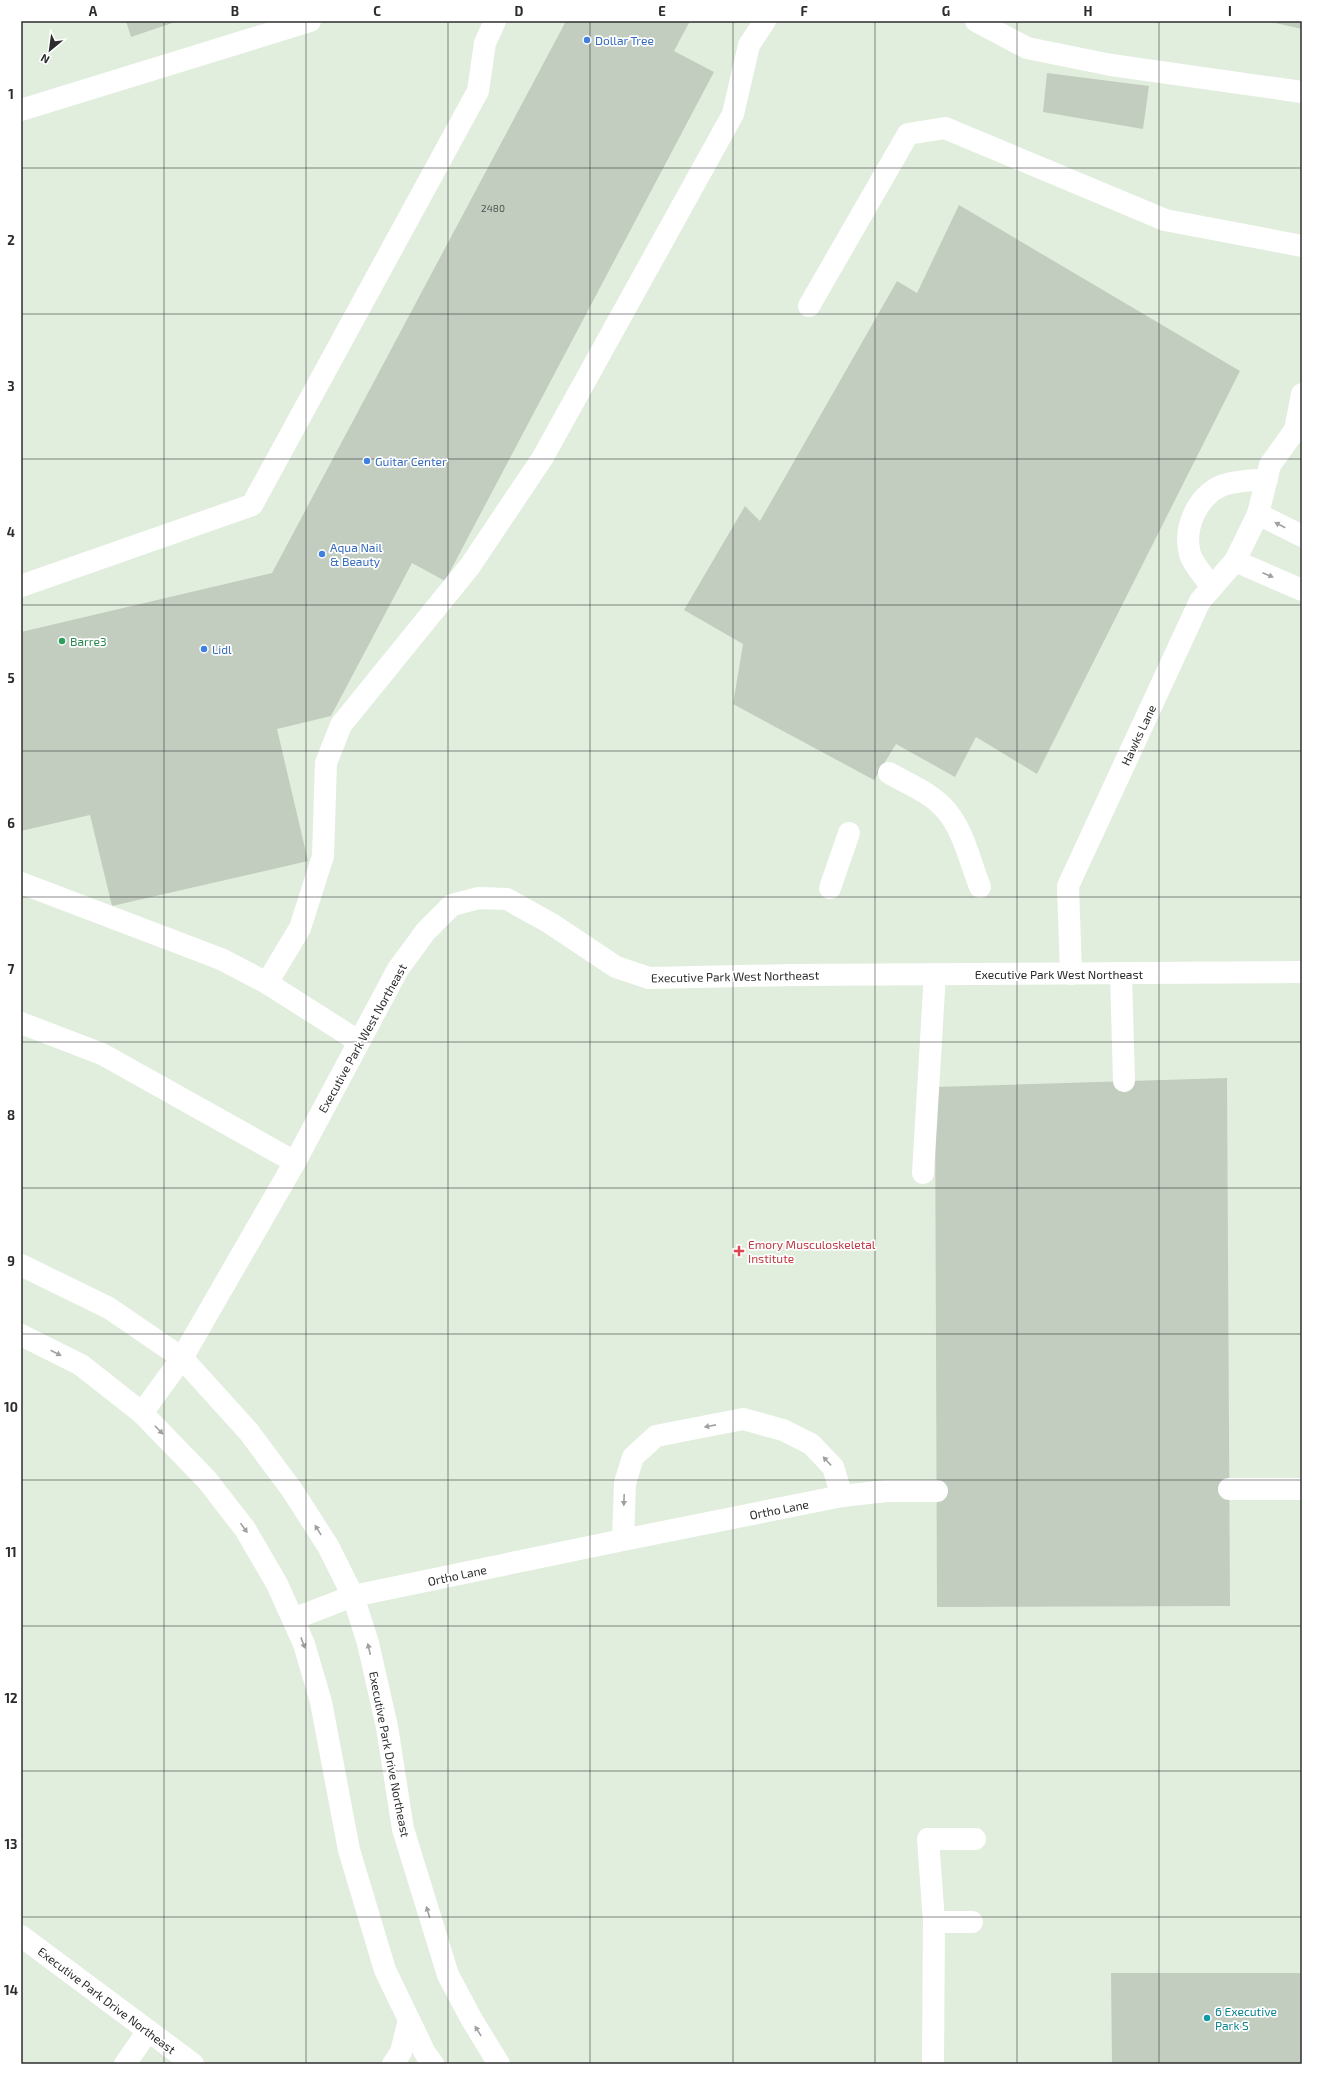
<svg xmlns="http://www.w3.org/2000/svg" width="1323" height="2085" viewBox="0 0 1323 2085" font-family="'Exo 2',sans-serif">
<rect width="100%" height="100%" fill="#e1eedd"/>
<g fill="#c2cdc0">
<path d="M126,21H178L131,37Z"/>
<path d="M566,21H690L674,51L714,72L445,581L412,563L331,716L277,729L308,861L112,906L90,815L21,831V632L272,573Z"/>
<path d="M1271,21H1302V29L1271,22Z"/>
<path d="M1047,73L1149,86L1143,129L1043,112Z"/>
<path d="M959,205L1240,371L1037,774L976,737L955,777L896,744L874,780L733,704L743,644L684,610L745,506L760,521L897,281L917,293Z"/>
<path d="M1227,1078L1230,1606L937,1607L935,1087Z"/>
<path d="M1111,1973H1302V2064H1112Z"/>
</g>
<g fill="none" stroke-linecap="round" stroke-linejoin="round">
<g stroke="#fff" stroke-width="22">
<path d="M976,21L1027,48L1111,65L1302,92"/>
<path d="M21,110L310,21"/>
<path d="M809,306L908,134L945,128L1165,220L1302,246"/>
<path d="M1302,394L1295,430L1302,431"/>
<path d="M1258,514L1302,536"/>
<path d="M1235,561L1302,590"/>
<path d="M21,586L252,505L478,91L485,43L495,21"/>
<path d="M1212,587C1205,577 1193,565 1190,554C1183,528 1197,497 1221,486C1232,481 1254,480 1267,479"/>
<path d="M889,773C906,783 929,792 943,807C963,827 970,862 980,887"/>
<path d="M21,883L221,959L267,983L358,1041"/>
<path d="M830,888L849,833"/>
<path d="M1071,974L1068,886L1200,601L1235,561L1258,514L1270,465L1295,430"/>
<path d="M1121,974L1124,1081"/>
<path d="M267,983L300,928L323,856L326,763L341,725L470,566L543,457L733,114L749,45L765,21"/>
<path d="M21,1023L102,1054L295,1162"/>
<path d="M923,1173L935,974"/>
<path d="M21,1265L109,1308L182,1358L249,1432L292,1490L328,1546L353,1596L368,1643L387,1727L403,1829L448,1975L472,2020L499,2064"/>
<path d="M21,1335L81,1365L142,1413L207,1480L245,1529L277,1584L304,1644L321,1702L349,1850L385,1970L425,2053L433,2064"/>
<path d="M142,1413L182,1358L295,1162L398,969L426,931L452,905L479,898L507,899L550,923L616,967L649,978L793,975L1302,972"/>
<path d="M1229,1489H1302"/>
<path d="M623,1540L625,1483L633,1457L656,1436L743,1419L783,1430L811,1444L833,1467L842,1496"/>
<path d="M293,1619L353,1596L623,1540L842,1496L886,1491H937"/>
<path d="M934,1922H972"/>
<path d="M21,1936L193,2064"/>
<path d="M125,2064L148,2031"/>
<path d="M393,2064L401,2052L409,2020"/>
<path d="M933,2064L934,1922L928,1839H975"/>
</g>
</g>
<defs><path id="oneway-solid" d="M-6-.8H1V-3.2L6.5 0L1 3.2V.8H-6Z"/></defs>
<g fill="#a0a0a0">
<use href="#oneway-solid" transform="translate(1280 525) rotate(-153)"/>
<use href="#oneway-solid" transform="translate(1268 575) rotate(23)"/>
<use href="#oneway-solid" transform="translate(56 1353) rotate(27)"/>
<use href="#oneway-solid" transform="translate(710 1426) rotate(169)"/>
<use href="#oneway-solid" transform="translate(159 1430) rotate(46)"/>
<use href="#oneway-solid" transform="translate(827 1461) rotate(-133)"/>
<use href="#oneway-solid" transform="translate(624 1500) rotate(92)"/>
<use href="#oneway-solid" transform="translate(244 1528) rotate(55)"/>
<use href="#oneway-solid" transform="translate(318 1530) rotate(-122)"/>
<use href="#oneway-solid" transform="translate(303 1643) rotate(70)"/>
<use href="#oneway-solid" transform="translate(369 1649) rotate(-103)"/>
<use href="#oneway-solid" transform="translate(428 1912) rotate(-107)"/>
<use href="#oneway-solid" transform="translate(478 2031) rotate(-122)"/>
</g>
<path fill="none" stroke="#2c2c2c" stroke-width="1" stroke-opacity="0.55" d="M164,21V2064M306,21V2064M448,21V2064M590,21V2064M733,21V2064M875,21V2064M1017,21V2064M1159,21V2064M21,168H1302M21,314H1302M21,459H1302M21,605H1302M21,751H1302M21,897H1302M21,1042H1302M21,1188H1302M21,1334H1302M21,1480H1302M21,1626H1302M21,1771H1302M21,1917H1302"/>
<g fill="#3f7fe0" stroke="#fff" stroke-width="1.5">
<circle cx="587" cy="40" r="4"/>
<circle cx="367" cy="461" r="4"/>
<circle cx="322" cy="554" r="4"/>
<circle cx="204" cy="649" r="4"/>
</g>
<circle fill="#2e9e5b" stroke="#fff" stroke-width="1.5" cx="62" cy="641" r="4"/>
<path fill="#e0444e" stroke="#fff" stroke-width="1.5" d="M737 1245h4v4h4v4h-4v4h-4v-4h-4v-4h4z"/>
<circle fill="#0f9aa8" stroke="#fff" stroke-width="1.5" cx="1207" cy="2018" r="4"/>
<g text-anchor="middle" dominant-baseline="central" stroke-width="3.5" stroke-linejoin="round" paint-order="stroke">
<g font-size="10" fill="#525451">
<text x="493" y="208">2480</text>
</g>
<g font-size="12" fill="#366cbe" stroke="#fff" text-anchor="start">
<text x="595" y="40">Dollar Tree</text>
<text x="375" y="461">Guitar Center</text>
<text x="330" y="547">Aqua Nail<tspan x="330" dy="14">&amp; Beauty</tspan></text>
<text x="212" y="649">Lidl</text>
</g>
<g font-size="12" fill="#27864d" stroke="#fff" text-anchor="start">
<text x="70" y="641">Barre3</text>
</g>
<g font-size="12" fill="#2c2c2c" stroke="#fff">
<text transform="translate(1138 735) rotate(-65)">Hawks Lane</text>
<text x="1059" y="974">Executive Park West Northeast</text>
<text transform="translate(735 976) rotate(-1)">Executive Park West Northeast</text>
<text transform="translate(362 1038) rotate(-61)">Executive Park West Northeast</text>
<text transform="translate(779 1509) rotate(-11)">Ortho Lane</text>
<text transform="translate(457 1575) rotate(-12)">Ortho Lane</text>
<text transform="translate(390 1754) rotate(79)">Executive Park Drive Northeast</text>
<text transform="translate(107 2000) rotate(37)">Executive Park Drive Northeast</text>
</g>
<g font-size="12" fill="#be3a42" stroke="#fff" text-anchor="start">
<text x="748" y="1244">Emory Musculoskeletal<tspan x="748" dy="14">Institute</tspan></text>
</g>
<g font-size="12" fill="#0d838f" stroke="#fff" text-anchor="start">
<text x="1215" y="2011">6 Executive<tspan x="1215" dy="14">Park S</tspan></text>
</g>
</g>
<rect width="1323" height="2085" fill="none" stroke="#ffffff" stroke-width="44"/>
<g transform="translate(50 50) rotate(209)" stroke="#ffffff" stroke-width="3" paint-order="stroke">
<path d="M0-3L7 15L0 10L-7 15Z" fill="#2c2c2c"/>
<text y="-6" font-size="11" font-weight="bold" text-anchor="middle" fill="#2c2c2c">N</text>
</g>
<rect x="22" y="22" width="1279" height="2041" fill="none" stroke="#2c2c2c" stroke-width="1.5"/>
<g font-size="13" text-anchor="middle" font-weight="bold" fill="#2c2c2c">
<text x="93" y="16">A</text>
<text x="235" y="16">B</text>
<text x="377" y="16">C</text>
<text x="519" y="16">D</text>
<text x="662" y="16">E</text>
<text x="804" y="16">F</text>
<text x="946" y="16">G</text>
<text x="1088" y="16">H</text>
<text x="1230" y="16">I</text>
<text x="11" y="99">1</text>
<text x="11" y="245">2</text>
<text x="11" y="391">3</text>
<text x="11" y="537">4</text>
<text x="11" y="683">5</text>
<text x="11" y="828">6</text>
<text x="11" y="974">7</text>
<text x="11" y="1120">8</text>
<text x="11" y="1266">9</text>
<text x="11" y="1412">10</text>
<text x="11" y="1557">11</text>
<text x="11" y="1703">12</text>
<text x="11" y="1849">13</text>
<text x="11" y="1995">14</text>
</g>
</svg>
